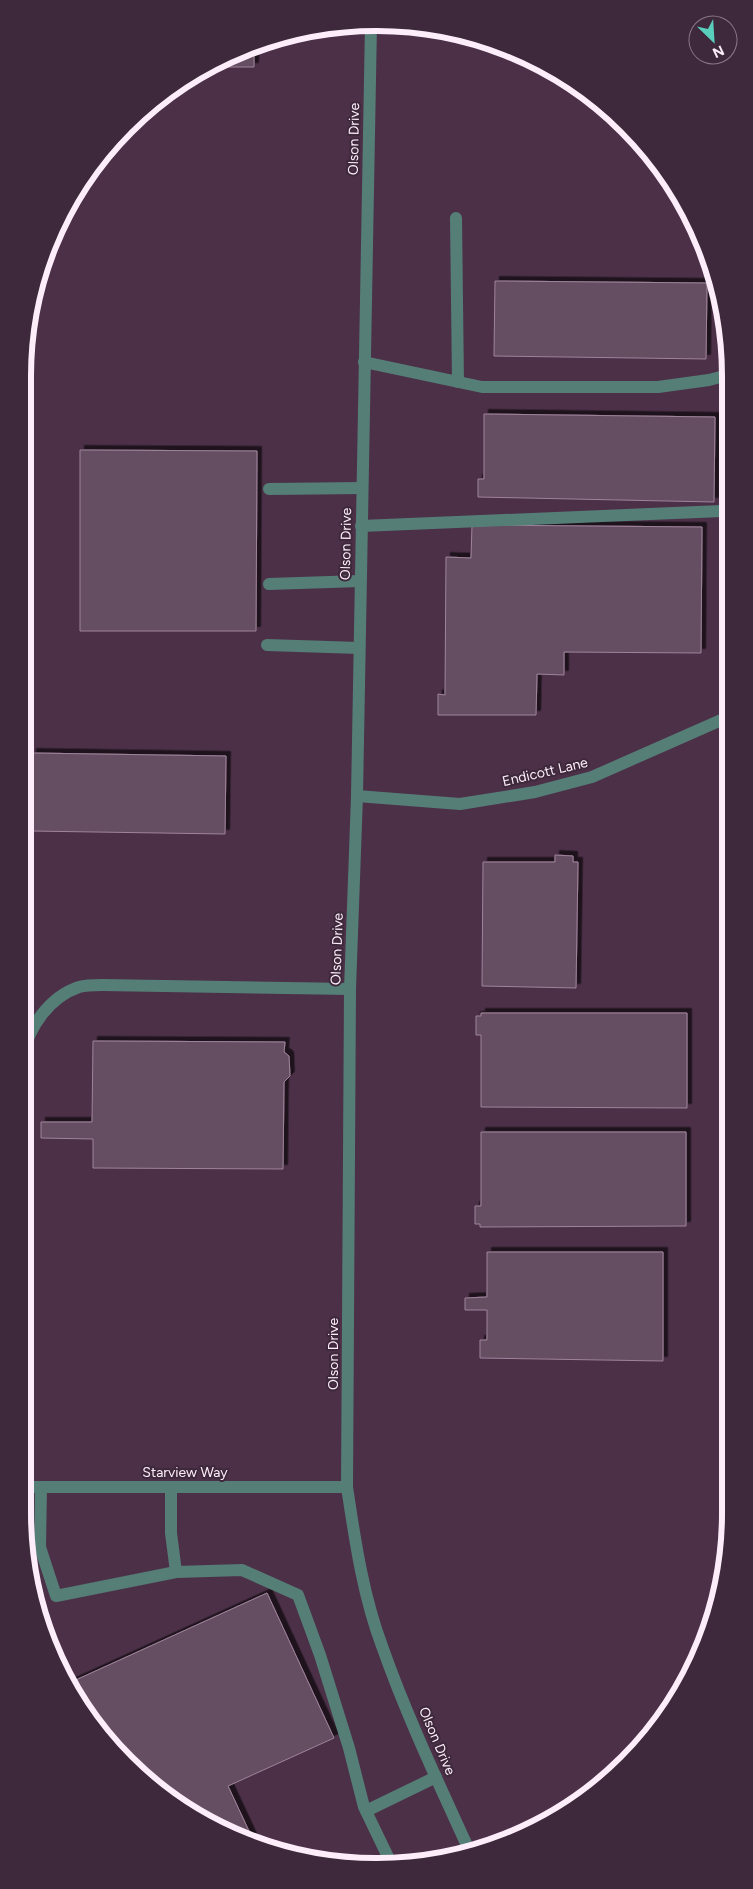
<svg xmlns="http://www.w3.org/2000/svg" width="753" height="1889" viewBox="0 0 753 1889" font-family="Figtree,sans-serif">
<defs>
<filter id="shadow"><feDropShadow dx="4.5" dy="-4.5" stdDeviation="0" flood-color="#0009"/></filter>
</defs>
<rect width="100%" height="100%" fill="#3e283b"/>
<path fill="#4c3048" d="M353,23L422,25L490,41L573,82L643,143L703,241L727,330L730,1512L712,1626L657,1728L573,1807L512,1839L446,1860L330,1863L263,1848L200,1819L110,1746L70,1689L41,1627L22,1512L23,377L41,263L70,200L110,143L161,96L220,59L285,35Z"/>
<g fill="#654d62" stroke="#9f849b" filter="url(#shadow)">
<path d="M254,46V67H207L220,59Z"/>
<path d="M495,281L707,283L706,359L494,356Z"/>
<path d="M484,414L715,417L714,502L478,497V479H484Z"/>
<path d="M80,450L257,451L256,631H80Z"/>
<path d="M472,525L702,527L701,653L564,652V675L537,674L536,715H438V694L445,695L446,557L471,558Z"/>
<path d="M32,753L226,756L225,834L31,831Z"/>
<path d="M555,855L573,856V862H578L576,988L482,986L483,862H555Z"/>
<path d="M481,1013H687V1108L481,1107V1035H476V1016H481Z"/>
<path d="M93,1041L285,1042L284,1052L289,1056L290,1076L284,1082L283,1169L93,1168V1139L41,1138V1122H92Z"/>
<path d="M481,1132H686V1226L480,1227V1224H475V1206H481Z"/>
<path d="M487,1252H663V1361L480,1358V1340H487V1310H465V1298L487,1297Z"/>
<path d="M267,1593L334,1738L228,1786L255,1844L200,1819L110,1746L67,1684Z"/>
</g>
<g fill="none" stroke-linecap="round" stroke-linejoin="round">
<g stroke="#557e77" stroke-width="12">
<path d="M371,24L357,796L350,989L347,1487C355,1540 363,1596 382,1646C407,1717 439,1784 470,1852"/>
<path d="M456,218L458,382"/>
<path d="M364,362L482,387H658L709,380L728,375"/>
<path d="M269,489L362,488"/>
<path d="M361,526L722,511"/>
<path d="M269,584L360,581"/>
<path d="M267,645L359,648"/>
<path d="M357,796L460,804L535,792L592,777L728,717"/>
<path d="M22,1057C29,1027 49,997 79,987C86,985 95,985 102,985L350,989"/>
<path d="M22,1487H347"/>
<path d="M41,1487L40,1547L56,1596L176,1572L242,1570L298,1595L320,1655L349,1748L364,1807L390,1861"/>
<path d="M171,1487V1533L176,1572"/>
<path d="M366,1811L436,1777"/>
</g>
</g>
<g text-anchor="middle" dominant-baseline="central" stroke-width="4" stroke-linejoin="round" paint-order="stroke">
<g font-size="14" fill="#fdedfa" stroke="#3e283b">
<text transform="translate(354 139) rotate(-89)">Olson Drive</text>
<text transform="translate(346 544) rotate(-89)">Olson Drive</text>
<text transform="translate(545 772) rotate(-13)">Endicott Lane</text>
<text transform="translate(337 949) rotate(-88)">Olson Drive</text>
<text transform="translate(333 1354) rotate(-90)">Olson Drive</text>
<text x="185" y="1472">Starview Way</text>
<text transform="translate(437 1741) rotate(67)">Olson Drive</text>
</g>
</g>
<path d="M0 0H753V1889H0ZM376 31H377A345 345 0 0 1 722 376V1513A345 345 0 0 1 377 1858H376A345 345 0 0 1 31 1513V376A345 345 0 0 1 376 31Z" fill="#3e283b" fill-rule="evenodd"/>
<path fill="none" stroke="#fdedfa" stroke-width="6" d="M376 31H377A345 345 0 0 1 722 376V1513A345 345 0 0 1 377 1858H376A345 345 0 0 1 31 1513V376A345 345 0 0 1 376 31Z"/>
<g transform="translate(713 40) rotate(155)"><circle r="24" fill="#3e283b" stroke="#8a7787"/>
<path d="M0-4L9 19L0 12L-9 19Z" fill="#5acebd"/>
<text y="-8" font-size="14" font-weight="bold" text-anchor="middle" fill="#fdedfa">N</text>
</g>
</svg>
